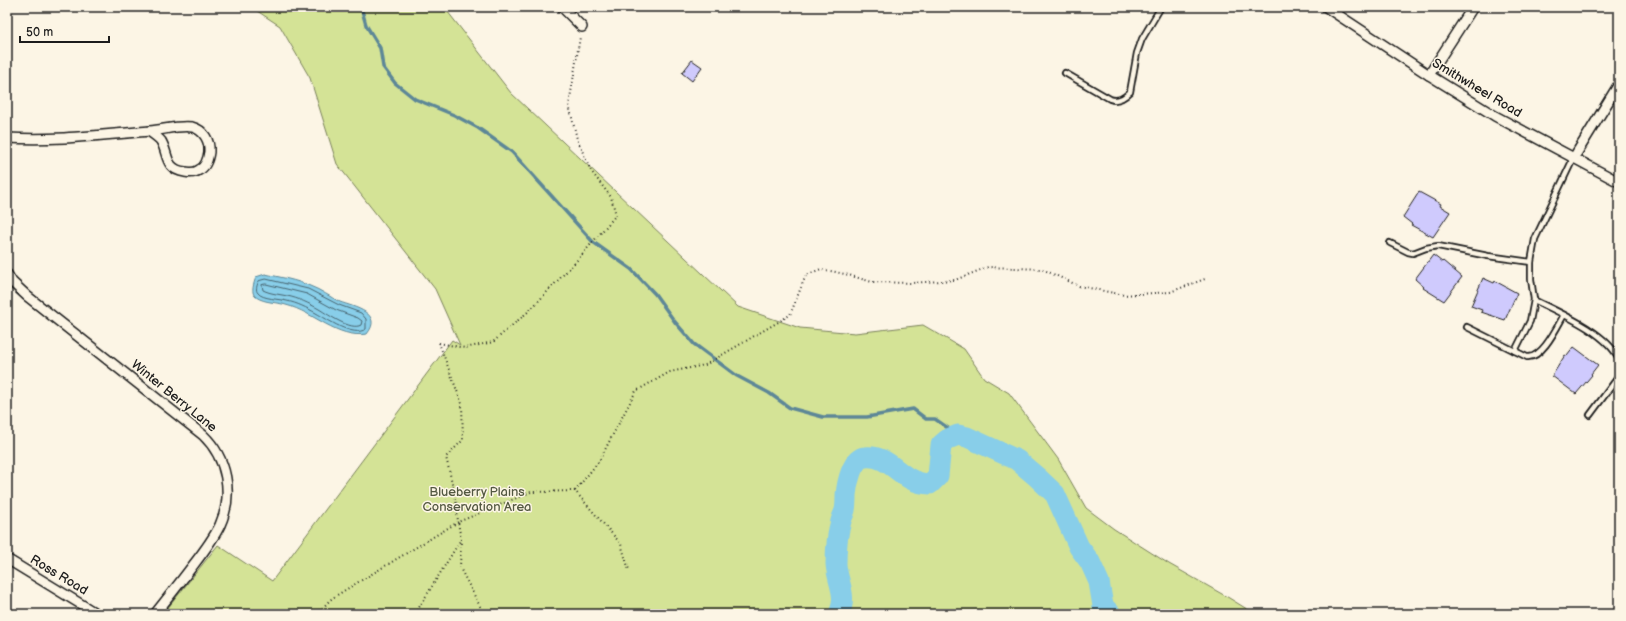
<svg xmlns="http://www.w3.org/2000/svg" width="1626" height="621" viewBox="0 0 1626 621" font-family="'Balsamiq Sans',sans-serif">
<rect width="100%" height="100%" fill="#fcf5e5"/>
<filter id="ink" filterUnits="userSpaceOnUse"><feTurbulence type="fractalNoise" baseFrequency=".025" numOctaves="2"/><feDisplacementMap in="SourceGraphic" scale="8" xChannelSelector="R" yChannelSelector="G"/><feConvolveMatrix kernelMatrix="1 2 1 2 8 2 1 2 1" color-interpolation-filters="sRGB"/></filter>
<g filter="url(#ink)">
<path fill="#d4e396" stroke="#788059" d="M251,7H444L511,93L738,307L800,328L855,333L923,325L964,349L984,378L1009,393L1058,459L1086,508L1114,529L1169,564L1229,598L1255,614H163L218,545L272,581L452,340L460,345L435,289L337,164L310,78L280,26Z"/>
<path fill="#88cee9" stroke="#5d8797" d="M265,274C280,277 296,280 310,286C321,290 330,297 340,302C354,307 384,313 367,334C337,339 314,312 286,305C277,302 265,303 256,297C250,293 254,283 256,277Z"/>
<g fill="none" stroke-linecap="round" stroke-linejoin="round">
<g stroke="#47636e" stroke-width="1">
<path d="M266,279L308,289L339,305L361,313L366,319V329C353,338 327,319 316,313C307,308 297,303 287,301C280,299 262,299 258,293C255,290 257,285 259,281Z"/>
<path d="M266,284L307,294L336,310L358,318L362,321L361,325C351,331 329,315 319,309C310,304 298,298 287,296C279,294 271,294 263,290L262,285Z"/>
</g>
<path stroke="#5d8797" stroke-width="3.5" d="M361,7L366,25L380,48L383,67L395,83L415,99L454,115L478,128L512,152L593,242L631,269L655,294L675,322L694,344L737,376L769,393L790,408L823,417H867L913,409L926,419H935L958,435"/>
<path stroke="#88cee9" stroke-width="21" d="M839,614C848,595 837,582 836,564C836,549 837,535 841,521C842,517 844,514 845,510C846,505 846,500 846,495C847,484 852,458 865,457C892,454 900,484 930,484L938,476L941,445L948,439L958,435L967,437L1017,460L1037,477L1055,494L1079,547L1090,562L1099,582L1103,606L1111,614"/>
</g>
<g fill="#cfcafd" stroke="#1c1c1c">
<path d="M692,60L702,67L692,81L682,73Z"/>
<path d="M1419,192L1441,204L1440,206L1450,212L1433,237L1411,225L1412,224L1403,217Z"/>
<path d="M1433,255L1442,262L1443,261L1462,277L1444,301L1423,288L1424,287L1415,279Z"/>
<path d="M1483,278L1494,283L1495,281L1517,293L1505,320L1481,312L1482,310L1471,306Z"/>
<path d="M1574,347L1598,365L1591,374L1592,375L1576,394L1552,376L1565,355L1567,356Z"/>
</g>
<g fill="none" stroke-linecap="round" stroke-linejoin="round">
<defs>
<g id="lane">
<path d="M1065,73L1110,99C1118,102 1124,98 1130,92L1137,53L1142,39L1161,7"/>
<path d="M1390,243L1408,252L1413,253L1426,248L1438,246L1488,256L1531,262"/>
<path d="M1534,300C1560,313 1606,332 1619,359"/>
<path d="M1467,327L1527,357C1542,359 1557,327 1564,315"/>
<path d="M1515,351L1530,321L1534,300L1531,279V262L1535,239L1573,159"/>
<path d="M1590,415L1619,376"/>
</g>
<g id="street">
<path d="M562,7L582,27"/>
<path d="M1326,7L1429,75L1495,116L1619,182"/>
<path d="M1429,75L1473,7"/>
<path d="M7,138C56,141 101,135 150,131C163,130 179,125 192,127C204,130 210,141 209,152C208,159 206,167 199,170C195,173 190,173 185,172C164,169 169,154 161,141C158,137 153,134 149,131"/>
<path d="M1573,159L1619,84"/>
<path d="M7,274L12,282L27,296L203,435C227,458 234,494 220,525C213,540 201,555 191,568C179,584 167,599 155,614"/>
<path d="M7,559L97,614"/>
</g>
</defs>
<use href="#lane" stroke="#1c1c1c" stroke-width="8"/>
<use href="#street" stroke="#1c1c1c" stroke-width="12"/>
<g stroke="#1c1c1c" stroke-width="2" stroke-dasharray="1 3" stroke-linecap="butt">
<path d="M439,343L465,348L493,342L530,310L580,257L616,215L611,197L591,171L577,139L569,105L580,37"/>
<path d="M575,491L599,461L636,391L670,372L705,365L790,315L806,275L821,269L845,274L872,282L912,283L955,280L988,267L1042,269L1079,286L1124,295L1170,292L1205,279"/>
<path d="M317,614L330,600L337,595L458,522L456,500L446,457L463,440L462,404L439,343"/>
<path d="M415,614L460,541"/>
<path d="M484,614L460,568L461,540L458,522L531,492L575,491L621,544L629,570"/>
</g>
<use href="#lane" stroke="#fcf5e5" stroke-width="4.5"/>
<use href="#street" stroke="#fcf5e5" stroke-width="9"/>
</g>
</g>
<g text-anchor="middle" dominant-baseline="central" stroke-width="3" stroke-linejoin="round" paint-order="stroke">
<g font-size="13" fill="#1c1c1c" stroke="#fcf5e5">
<text transform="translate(1477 88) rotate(31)">Smithwheel Road</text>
<text transform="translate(174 396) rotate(39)">Winter Berry Lane</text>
<text transform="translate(59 575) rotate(31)">Ross Road</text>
</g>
<g font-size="13" fill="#535841" stroke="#fcf5e5">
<text x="477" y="492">Blueberry Plains<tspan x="477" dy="15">Conservation Area</tspan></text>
</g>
</g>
<rect width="1626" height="621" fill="none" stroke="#fcf5e5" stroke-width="24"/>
<rect x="12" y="12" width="1602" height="597" fill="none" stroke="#1c1c1c" stroke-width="1.5" filter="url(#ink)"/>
<path d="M20 36v6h89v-6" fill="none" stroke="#1c1c1c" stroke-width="2"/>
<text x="26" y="36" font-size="12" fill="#1c1c1c" stroke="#fcf5e5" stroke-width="3" paint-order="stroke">50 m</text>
</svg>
